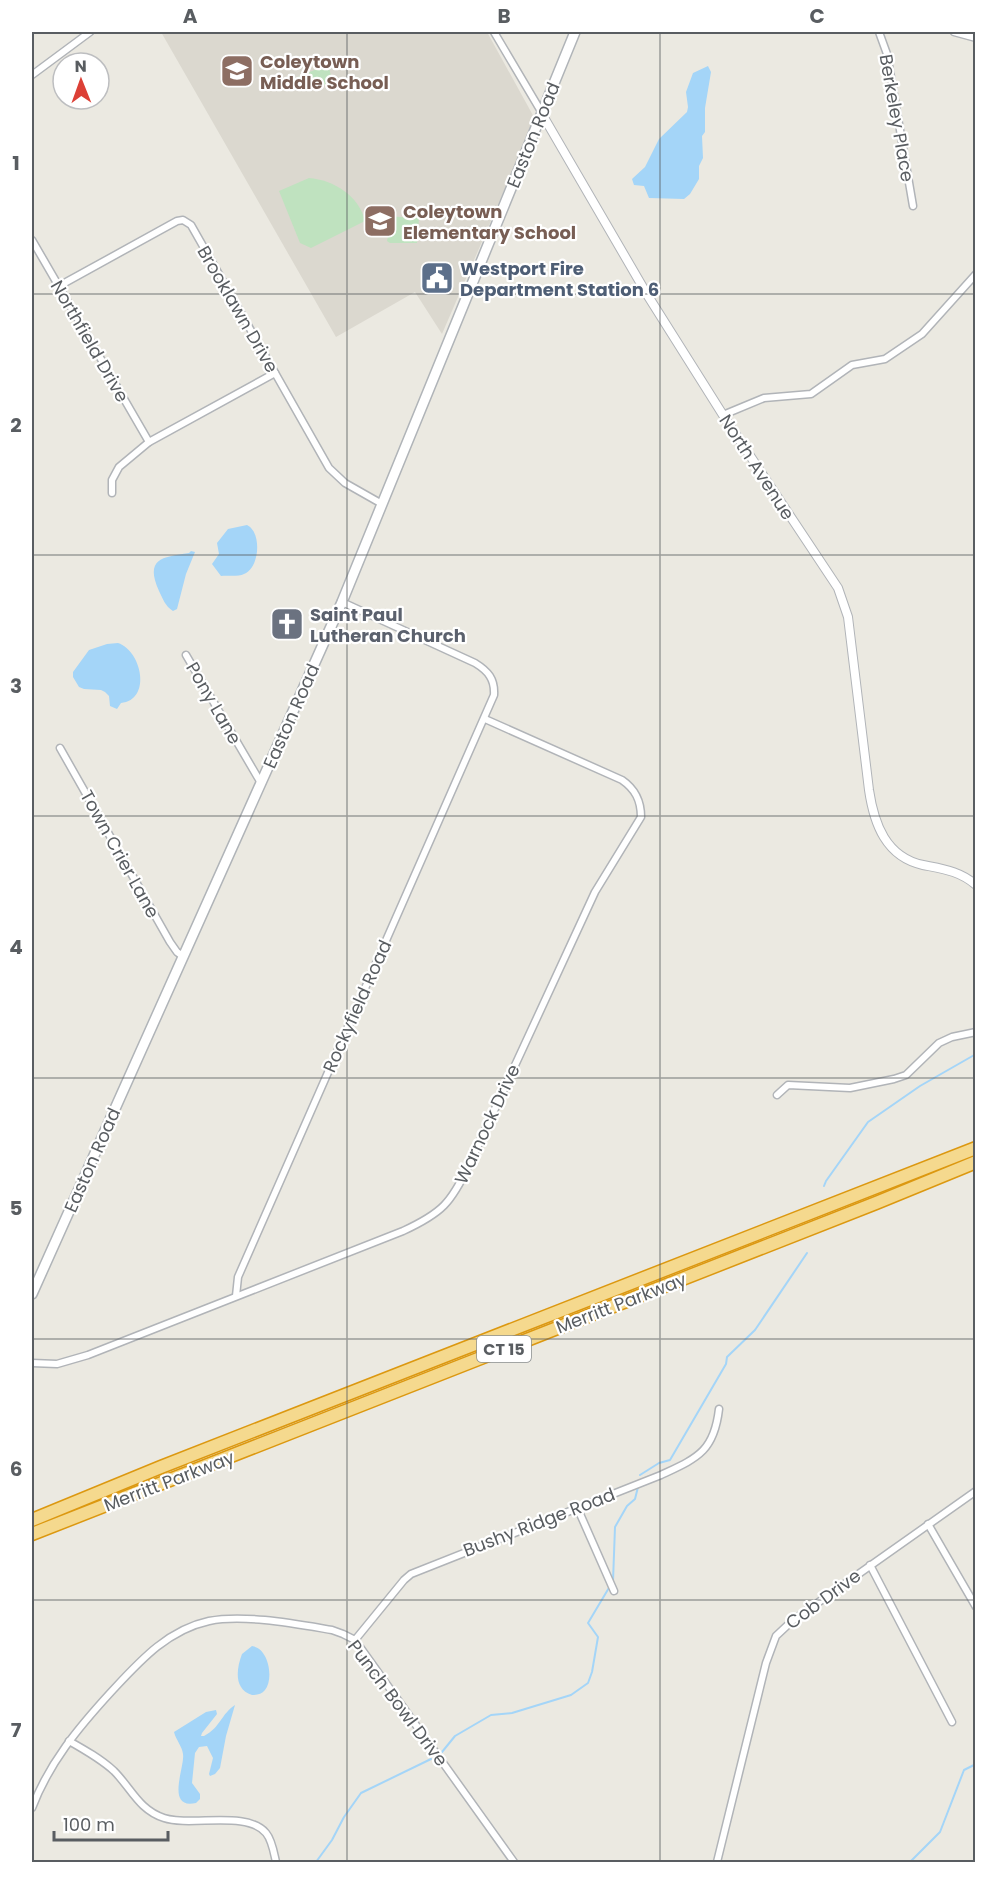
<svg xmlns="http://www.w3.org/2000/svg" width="1007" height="1894" viewBox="0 0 1007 1894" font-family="Poppins,sans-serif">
<rect width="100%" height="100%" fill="#ebe9e1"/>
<path fill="#dbd8cf" d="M161,32H487L535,119L442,334L415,292L336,337Z"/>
<g fill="#bfe2bf">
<path d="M329,58L331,61L329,67L332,81L323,86L314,82L299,87L293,79L317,69L323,60Z"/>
<path d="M309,178C334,180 359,196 365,221L311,248L300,243L279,191Z"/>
<path d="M383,216L419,218L417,243H390L387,241L388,236H378Z"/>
</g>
<g fill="#a4d5f8">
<path d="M708,66L711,72L705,108V132L702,136L703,158L699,166V179L690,194L684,199L649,198L644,186L634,185L632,179L645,167L659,139L687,112L688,107L686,92L693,73Z"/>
<path d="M247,525C262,532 260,568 244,574C238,577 227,575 221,576L212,564L219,554L217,543L228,529Z"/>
<path d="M191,551L195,552L186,574L177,609L173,611C165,606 163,599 159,591C145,559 161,557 189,553Z"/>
<path d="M118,643C142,651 152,700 121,703L117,709L110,706L109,696L105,692L101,690L84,689L79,687L73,677V672L89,650L107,644Z"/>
<path d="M252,1646C269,1648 274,1679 265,1690C262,1694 257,1695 252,1695C234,1689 236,1670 242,1654Z"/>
<path d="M235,1705L226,1736L220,1768L215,1774L210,1776L209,1774L213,1758L207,1746L199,1747L195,1753L192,1783L200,1794V1799L196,1803C165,1810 185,1767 183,1754C182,1746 176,1740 174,1732L206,1712L216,1710L217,1714L202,1733L201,1736H204C221,1727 221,1714 235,1705Z"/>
</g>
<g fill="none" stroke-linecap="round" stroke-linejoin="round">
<g stroke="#a4d5f8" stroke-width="2">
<path d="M824,1186L826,1181L868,1122L920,1086L976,1054"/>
<path d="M640,1475L659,1463L670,1460L726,1364L727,1357L755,1330L807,1253"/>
<path d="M442,1752L455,1736L491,1715L512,1713L571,1695L588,1683L592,1672L598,1637L588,1623L613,1581L615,1527L627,1506L635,1499L638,1487"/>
<path d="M316,1862L332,1840L344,1817L361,1793L431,1759"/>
<path d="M910,1862L940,1832L964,1770L976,1764"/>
</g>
<defs>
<g id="minor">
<path d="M494,32L542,113"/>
<path d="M879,32L887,54L913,206"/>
<path d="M954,32L976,38"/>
<path d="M32,75L90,32"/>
<path d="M32,240L149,442"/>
<path d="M59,286L177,221L183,220L191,225L329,468L345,483L382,504"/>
<path d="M723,415L764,398L811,394L852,365L885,359L922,334L976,274"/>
<path d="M112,493V480L119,467L149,442L275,373"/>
<path d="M186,655L261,783"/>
<path d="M60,748L170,942L177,952L184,957"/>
<path d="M777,1095L788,1085L850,1088L894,1079L906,1075L939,1043L952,1037L976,1032"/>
<path d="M236,1296L238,1277L494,695C495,679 488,671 475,663L342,602"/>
<path d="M32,1363L57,1364L88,1355L403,1231C442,1213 451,1203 469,1165L595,892L641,817C641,800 635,789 622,780L485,719"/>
<path d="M577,1507L614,1591"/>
<path d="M928,1524L976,1607"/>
<path d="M870,1565L952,1722"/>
<path d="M355,1640L404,1580L411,1574L661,1475C697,1458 714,1452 719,1409"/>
<path d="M69,1741C85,1750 101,1759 114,1771C131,1788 139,1810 164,1818C191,1827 247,1810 266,1833C272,1840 274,1853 276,1862"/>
<path d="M32,1808C49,1763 78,1728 111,1692C139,1662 167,1630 209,1621C244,1614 296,1624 332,1630L343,1634L355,1640L514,1862"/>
<path d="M717,1862L766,1663L776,1636L792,1621L976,1491"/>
</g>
<path id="tertiary" d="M542,114L648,296L723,415L838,588L848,617L869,790C874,824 886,857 923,865C943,869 960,871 976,885"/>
<path id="secondary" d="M32,1294L342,602L575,32"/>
<g id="motorway">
<path d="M32,1520L161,1467L976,1148"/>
<path d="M32,1534L876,1203L976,1162"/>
</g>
</defs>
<use href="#minor" stroke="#b1b4b8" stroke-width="9"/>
<use href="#tertiary" stroke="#b1b4b8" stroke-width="10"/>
<use href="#secondary" stroke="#b0b4b8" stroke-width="12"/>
<use href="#motorway" stroke="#dc9810" stroke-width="15"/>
<use href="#minor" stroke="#fff" stroke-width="6"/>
<use href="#tertiary" stroke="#fff" stroke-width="8"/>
<use href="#secondary" stroke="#fff" stroke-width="9"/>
<use href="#motorway" stroke="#f5d98e" stroke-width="12"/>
</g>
<path fill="none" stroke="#595d61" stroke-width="1.5" stroke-opacity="0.55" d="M347,32V1862M660,32V1862M32,294H976M32,555H976M32,816H976M32,1078H976M32,1339H976M32,1600H976"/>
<defs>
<symbol id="school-square" viewBox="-11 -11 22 22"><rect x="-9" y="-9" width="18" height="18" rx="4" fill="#8d6e63" stroke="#fff"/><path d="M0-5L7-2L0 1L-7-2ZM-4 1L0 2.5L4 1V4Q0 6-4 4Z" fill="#fff"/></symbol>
<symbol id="civic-square" viewBox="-11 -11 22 22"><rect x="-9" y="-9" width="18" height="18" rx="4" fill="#5c6f8a" stroke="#fff"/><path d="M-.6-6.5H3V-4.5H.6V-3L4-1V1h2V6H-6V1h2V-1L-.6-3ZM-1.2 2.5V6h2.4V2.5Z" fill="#fff"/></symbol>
<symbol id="church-square" viewBox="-11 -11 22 22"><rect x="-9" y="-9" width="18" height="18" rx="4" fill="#6b7280" stroke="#fff"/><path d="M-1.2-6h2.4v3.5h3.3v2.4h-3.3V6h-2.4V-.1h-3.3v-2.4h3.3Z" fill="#fff"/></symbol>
</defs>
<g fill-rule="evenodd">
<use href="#school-square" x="218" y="52" width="38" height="38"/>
<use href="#school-square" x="361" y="202" width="38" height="38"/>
<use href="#civic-square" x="418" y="259" width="38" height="38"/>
<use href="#church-square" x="268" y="605" width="38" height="38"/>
</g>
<g text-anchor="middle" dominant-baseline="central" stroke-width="4.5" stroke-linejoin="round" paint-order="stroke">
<rect fill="#fff" stroke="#8b8e90" stroke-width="1.5" x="477" y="1336" width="54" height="26" rx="4.5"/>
<g font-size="16" font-weight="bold" fill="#595d61">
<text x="504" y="1349">CT 15</text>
</g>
<g font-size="18" font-weight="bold" fill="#785e54" stroke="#fff" text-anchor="start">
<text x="260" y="61">Coleytown<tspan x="260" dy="21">Middle School</tspan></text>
<text x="403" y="211">Coleytown<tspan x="403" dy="21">Elementary School</tspan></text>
</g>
<g font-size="18" fill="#595d61" stroke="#fff">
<text transform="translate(897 118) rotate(80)">Berkeley Place</text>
<text transform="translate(533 135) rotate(-68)">Easton Road</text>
<text transform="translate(238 309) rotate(60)">Brooklawn Drive</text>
<text transform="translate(90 341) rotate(60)">Northfield Drive</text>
<text transform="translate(757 467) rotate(57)">North Avenue</text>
<text transform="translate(214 703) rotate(60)">Pony Lane</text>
<text transform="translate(291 716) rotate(-66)">Easton Road</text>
<text transform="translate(120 854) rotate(61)">Town Crier Lane</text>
<text transform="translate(357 1006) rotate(-66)">Rockyfield Road</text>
<text transform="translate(487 1124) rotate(-65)">Warnock Drive</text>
<text transform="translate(92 1160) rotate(-66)">Easton Road</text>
<text transform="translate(621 1303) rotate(-21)">Merritt Parkway</text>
<text transform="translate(169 1481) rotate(-21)">Merritt Parkway</text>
<text transform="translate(539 1522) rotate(-21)">Bushy Ridge Road</text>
<text transform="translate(823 1599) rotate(-36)">Cob Drive</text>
<text transform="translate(398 1703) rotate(53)">Punch Bowl Drive</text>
</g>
<g font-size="18" font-weight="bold" fill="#4e5e75" stroke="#fff" text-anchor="start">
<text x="460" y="268">Westport Fire<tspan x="460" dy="21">Department Station 6</tspan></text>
</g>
<g font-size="18" font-weight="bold" fill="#5b616d" stroke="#fff" text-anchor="start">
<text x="310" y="614">Saint Paul<tspan x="310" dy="21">Lutheran Church</tspan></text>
</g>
</g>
<rect width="1007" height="1894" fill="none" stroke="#ffffff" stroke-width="66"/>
<g transform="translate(81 81) rotate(359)"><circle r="28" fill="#ffffff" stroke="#bdbec0" stroke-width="1.5"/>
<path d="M0-4.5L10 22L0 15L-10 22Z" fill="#dc4036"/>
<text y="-9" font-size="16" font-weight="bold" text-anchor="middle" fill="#595d61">N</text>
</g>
<path d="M54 1831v9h114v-9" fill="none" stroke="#595d61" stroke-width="3"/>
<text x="63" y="1831" font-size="18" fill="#595d61" stroke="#ffffff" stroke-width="4.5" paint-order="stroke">100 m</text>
<rect x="33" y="33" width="941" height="1828" fill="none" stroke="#595d61" stroke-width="2"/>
<g font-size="20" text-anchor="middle" font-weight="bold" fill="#595d61">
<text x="190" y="23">A</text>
<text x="504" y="23">B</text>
<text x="817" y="23">C</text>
<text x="16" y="170">1</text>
<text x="16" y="432">2</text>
<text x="16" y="693">3</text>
<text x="16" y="954">4</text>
<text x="16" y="1215">5</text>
<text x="16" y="1476">6</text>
<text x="16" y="1737">7</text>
</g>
</svg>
